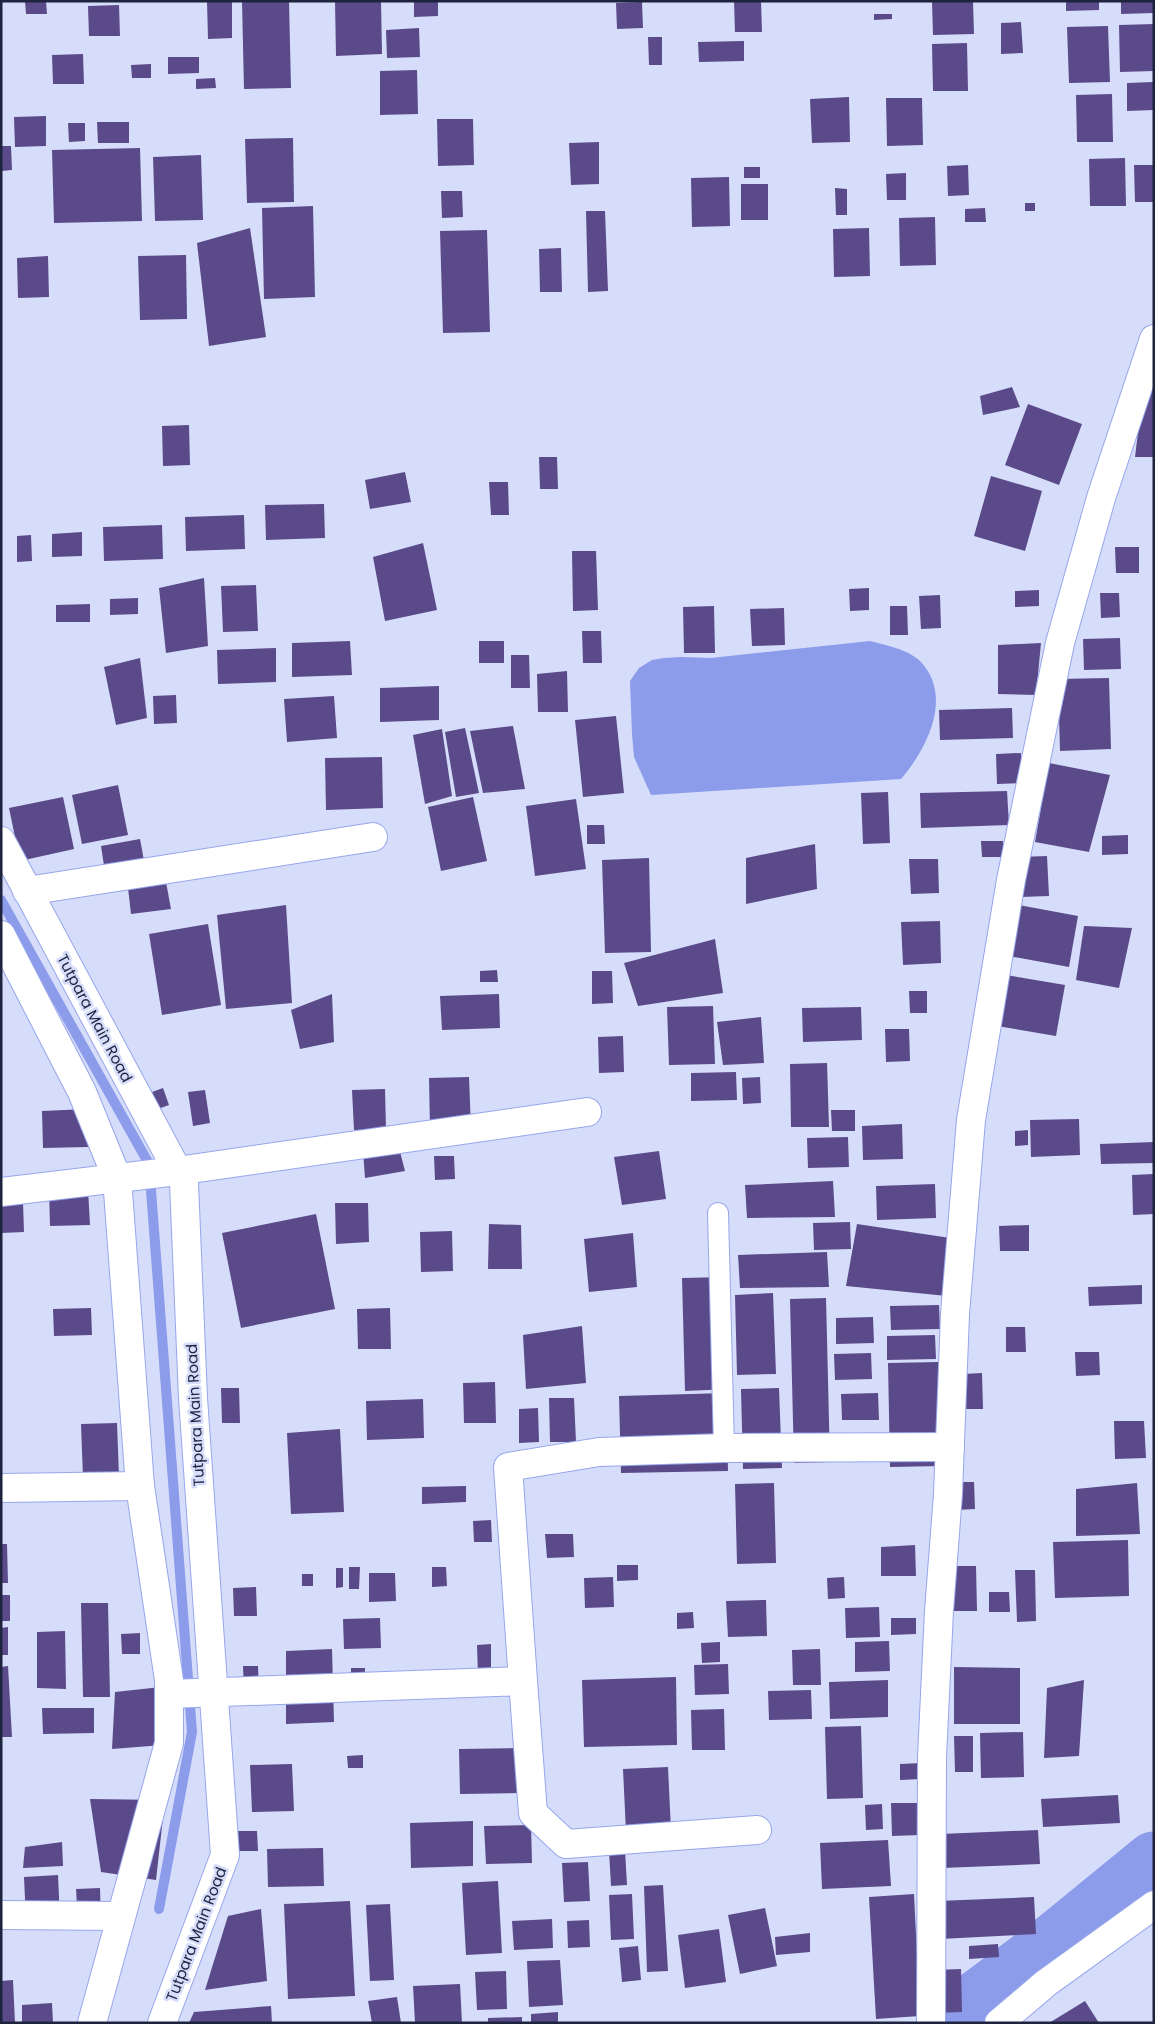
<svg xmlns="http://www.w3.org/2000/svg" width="1155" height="2024" viewBox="0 0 1155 2024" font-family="Poppins,sans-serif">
<rect width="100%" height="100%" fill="#d6ddfa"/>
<path fill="#8c9bea" d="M870,641C886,645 909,650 920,661C954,696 927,749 901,779L651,795L634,757L632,734L630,681L639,668L652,660L664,658L680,657L711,658Z"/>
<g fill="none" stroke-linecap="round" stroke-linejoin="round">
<path stroke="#8c9bea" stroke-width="10" d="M1,900L149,1164L192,1732L159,1909"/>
<path stroke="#8c9bea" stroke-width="61" d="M948,2023L1050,1947L1154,1862"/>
</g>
<g fill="#5b4a89">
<path d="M25,1H46L47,14H26Z"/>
<path d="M207,1H232V38L208,39Z"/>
<path d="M242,1H289L291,88L244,89Z"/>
<path d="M335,1H381L382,54L336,56Z"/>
<path d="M414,1H438V16L414,17Z"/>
<path d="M734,1H761L762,32H735Z"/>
<path d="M932,1H973L974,34L933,35Z"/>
<path d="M1066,1H1099V10L1066,11Z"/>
<path d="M1121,1H1154V13L1121,14Z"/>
<path d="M642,2L643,28L617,29L616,3Z"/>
<path d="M119,5L120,36H89L88,6Z"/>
<path d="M874,14H892V19L874,20Z"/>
<path d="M1021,22L1023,53L1001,54V23Z"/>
<path d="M1154,24V71L1120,72L1119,25Z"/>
<path d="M1108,26L1110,82L1069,83L1067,27Z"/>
<path d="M419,28L420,57L387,58L386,30Z"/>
<path d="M648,37H662V65H649Z"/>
<path d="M744,41V61L699,62L698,42Z"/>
<path d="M967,43L968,91H933L932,44Z"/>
<path d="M83,54L84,84H53L52,55Z"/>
<path d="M168,57H199V73L168,74Z"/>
<path d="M151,64V78H132L131,65Z"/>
<path d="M417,70L418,114L380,115V71Z"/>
<path d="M215,78L216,88L196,89V79Z"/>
<path d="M1153,82L1154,110L1127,111V83Z"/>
<path d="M1112,94L1113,142H1077L1076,95Z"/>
<path d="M849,97L850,142L812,143L810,99Z"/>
<path d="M886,98H922L923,145L887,146Z"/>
<path d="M46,116V146L15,147L14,117Z"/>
<path d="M437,119H473L474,165L438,166Z"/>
<path d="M97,122H129V143H98Z"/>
<path d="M68,123H85V141L69,142Z"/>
<path d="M293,138L294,202L247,203L245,139Z"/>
<path d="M599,142V184L571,185L569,143Z"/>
<path d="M1,146H11L12,170L1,171Z"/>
<path d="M140,148L142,221L54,223L52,150Z"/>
<path d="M201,155L203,220L155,221L153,157Z"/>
<path d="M1125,158L1126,206H1090L1089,159Z"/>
<path d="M968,165L969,195L948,196L947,166Z"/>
<path d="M1134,165H1154V202H1135Z"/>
<rect x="744" y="167" width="16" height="11"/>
<path d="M906,173V200H887L886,174Z"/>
<path d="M729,177L730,226L692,227L691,178Z"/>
<rect x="741" y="184" width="27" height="36"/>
<path d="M835,188L847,189V215H836Z"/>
<path d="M441,191H462L463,217L442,218Z"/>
<rect x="1025" y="203" width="10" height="8"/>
<path d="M313,206L315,297L264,299L262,208Z"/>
<path d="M985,208L986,222H965V209Z"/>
<path d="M586,211H605L608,291L588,292Z"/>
<path d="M935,217L936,265L900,266L899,218Z"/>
<path d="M250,228L266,337L209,346L197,243Z"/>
<path d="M869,228L870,276L834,277L833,229Z"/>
<path d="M487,230L490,332L443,333L440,231Z"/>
<path d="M561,248L562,292H540L539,249Z"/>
<path d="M186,255L187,319L140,320L138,256Z"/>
<path d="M48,256L49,297L18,298L17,258Z"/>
<path d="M1145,374H1154V457H1135Z"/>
<path d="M1012,387L1020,407L983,415L980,396Z"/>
<path d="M1028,404L1082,424L1059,485L1005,465Z"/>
<path d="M189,425L190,465L163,466L162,426Z"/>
<path d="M539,457H557L558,489H540Z"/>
<path d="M405,472L411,502L370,509L365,480Z"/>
<path d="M991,476L1042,491L1025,551L974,536Z"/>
<path d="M489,482H508L509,515H491Z"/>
<path d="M324,504L325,538L266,540L265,505Z"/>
<path d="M244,515L245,549L186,551L185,517Z"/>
<path d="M162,525L163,559L104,561L103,527Z"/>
<path d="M82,532V556L52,557V534Z"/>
<path d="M31,535L32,561L17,562V536Z"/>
<path d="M423,543L437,610L385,621L373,557Z"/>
<path d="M1115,547H1139V573H1116Z"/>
<path d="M572,551H596L598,610L573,611Z"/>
<path d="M204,578L208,646L166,653L159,588Z"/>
<path d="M256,585L258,631L223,632L221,586Z"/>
<path d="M869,588V610L850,611L849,589Z"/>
<path d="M1039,590V606L1015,607V591Z"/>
<path d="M1100,593H1119L1120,617L1101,618Z"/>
<path d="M940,595L941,628L921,629L919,596Z"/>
<path d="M138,598V614L110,615V599Z"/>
<path d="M90,604V622H56V605Z"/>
<path d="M714,606L715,653H684L683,607Z"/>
<path d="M890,606H907L908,635H890Z"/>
<path d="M784,608L785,645L752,646L750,609Z"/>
<path d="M582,631H601L602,663H583Z"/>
<path d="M1120,638L1121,669L1084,670L1083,639Z"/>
<path d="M350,641L352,675L292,677V643Z"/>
<rect x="479" y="641" width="25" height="22"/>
<path d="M1041,643L1036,695L998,694V645Z"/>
<path d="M276,648V682L218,684L217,650Z"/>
<path d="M511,655H529L530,688H511Z"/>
<path d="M140,658L147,718L116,725L104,667Z"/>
<path d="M567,671L568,712H538L537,674Z"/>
<path d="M1109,678L1111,749L1060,751L1058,679Z"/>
<path d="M439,686V720L380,722V688Z"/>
<path d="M176,695L177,723L154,724L153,696Z"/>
<path d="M334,696L337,738L287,742L284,699Z"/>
<path d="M1012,708L1013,738L940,740L939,710Z"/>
<path d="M616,716L624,793L583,797L575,720Z"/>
<path d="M513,726L525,789L483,793L470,731Z"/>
<path d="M465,728L479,793L456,797L445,732Z"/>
<path d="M442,729L452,796L425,804L413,735Z"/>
<path d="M1021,753V783L997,784L996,754Z"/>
<path d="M382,757L383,808L326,810L325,758Z"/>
<path d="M1049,763L1110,775L1089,852L1035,842Z"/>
<path d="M118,785L128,835L82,844L72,795Z"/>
<path d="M1007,791L1009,825L921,828L920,793Z"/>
<path d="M888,792L890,843L863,844L861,793Z"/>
<path d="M63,797L74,849L20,861L9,808Z"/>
<path d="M473,797L487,861L441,871L428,807Z"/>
<path d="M576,799L586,869L535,876L526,806Z"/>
<path d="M587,825H604L605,844H587Z"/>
<path d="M1128,835V854L1102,855V836Z"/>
<path d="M140,839L145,866L105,872L101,846Z"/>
<path d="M981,841H1003V857H982Z"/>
<path d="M815,844L817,889L746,904V858Z"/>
<path d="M1047,856L1049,896L1020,897L1019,857Z"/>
<path d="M649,858L651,952L605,953L602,860Z"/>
<path d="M909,859H938L939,893L911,894Z"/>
<path d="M166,882L171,909L131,914L128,888Z"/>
<path d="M1013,904L1078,916L1069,967L1003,955Z"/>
<path d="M286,905L292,1003L226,1009L217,915Z"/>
<path d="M940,921L941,963L903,965L901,922Z"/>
<path d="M208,924L221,1005L162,1015L149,934Z"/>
<path d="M1084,926L1132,928L1119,988L1076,980Z"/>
<path d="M715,939L723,993L638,1006L624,963Z"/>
<path d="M497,970L498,982H480V971Z"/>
<path d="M592,971H612L613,1003L592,1004Z"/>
<path d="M1000,974L1065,985L1056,1036L991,1025Z"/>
<path d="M909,991H927V1013H910Z"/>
<path d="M332,994L334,1042L300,1049L291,1010Z"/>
<path d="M499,994L500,1028L442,1030L440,996Z"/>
<path d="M713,1006L715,1064L669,1065L667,1007Z"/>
<path d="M861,1007L862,1040L803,1042L802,1008Z"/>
<path d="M761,1017L764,1063L723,1065L717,1022Z"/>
<path d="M885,1029H909L910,1061L886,1062Z"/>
<path d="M623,1036L624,1072L599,1073L598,1037Z"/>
<path d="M827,1063L829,1127H791L790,1064Z"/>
<path d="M736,1072L737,1100L691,1101V1073Z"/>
<path d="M469,1077L471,1128L430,1129L429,1078Z"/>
<path d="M760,1077L761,1103L743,1104L742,1078Z"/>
<path d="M163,1088L169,1105L158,1109L152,1092Z"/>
<path d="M385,1089L386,1129L354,1130L352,1090Z"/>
<path d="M205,1090L210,1123L193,1126L188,1092Z"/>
<path d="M87,1109L88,1147L43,1148L42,1111Z"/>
<path d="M831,1110H855V1131H832Z"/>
<path d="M1079,1119L1080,1155L1031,1157L1030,1120Z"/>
<path d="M902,1124L903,1159L863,1160L862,1126Z"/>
<path d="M1028,1130V1145L1015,1146V1131Z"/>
<path d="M848,1137L849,1167L808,1168L807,1138Z"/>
<path d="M1154,1142V1163L1101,1164L1100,1144Z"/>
<path d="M398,1144L405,1171L365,1178L363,1151Z"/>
<path d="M659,1151L666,1199L622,1205L614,1157Z"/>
<path d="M434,1156H454L455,1179L435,1180Z"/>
<path d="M1154,1174V1214L1133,1215L1132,1175Z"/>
<path d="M833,1181L835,1217L747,1218L745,1185Z"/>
<path d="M935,1184L936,1218L877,1220L876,1186Z"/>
<path d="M88,1189L90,1225L50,1226L49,1190Z"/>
<path d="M23,1202L24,1232L1,1233V1203Z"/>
<path d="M335,1203H368L369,1242L336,1244Z"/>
<path d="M316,1214L335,1309L241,1328L222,1233Z"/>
<path d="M850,1222L851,1249L814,1250L813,1223Z"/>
<path d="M489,1224L521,1225L522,1269H488Z"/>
<path d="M857,1224L957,1239L947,1296L846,1286Z"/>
<path d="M1029,1225V1251H1000L999,1226Z"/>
<path d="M452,1231L453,1271L421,1272L420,1232Z"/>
<path d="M633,1233L637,1287L589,1292L584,1239Z"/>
<path d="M827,1252L829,1287L740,1288L738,1255Z"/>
<path d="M728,1277L731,1389L685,1391L682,1278Z"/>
<path d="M1142,1285V1304L1089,1306L1088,1287Z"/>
<path d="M773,1293L776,1374L737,1375L735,1295Z"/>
<path d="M826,1298L830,1462L794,1463L790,1299Z"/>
<path d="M939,1305L940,1329L891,1330L890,1306Z"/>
<path d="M91,1308L92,1335L54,1336L53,1309Z"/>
<path d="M390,1308L391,1349H358L357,1309Z"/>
<path d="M873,1317L874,1343L836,1344V1318Z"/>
<path d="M582,1326L586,1383L526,1389L523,1335Z"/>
<path d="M1006,1327H1025L1026,1352H1006Z"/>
<path d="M935,1335L936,1359L887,1360V1336Z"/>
<path d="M1075,1352H1099L1100,1375L1076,1376Z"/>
<path d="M871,1353L872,1379L835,1380L834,1354Z"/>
<path d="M938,1362L941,1466L890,1467L888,1363Z"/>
<path d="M982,1373L983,1409H964V1374Z"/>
<path d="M495,1382L496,1423H464L463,1383Z"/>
<path d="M221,1388H239L240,1423H222Z"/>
<path d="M779,1388L782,1468L743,1469L741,1389Z"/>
<path d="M726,1393L728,1471L621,1473L619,1396Z"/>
<path d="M878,1393L879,1420H842L841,1394Z"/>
<path d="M549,1398H574L576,1442H550Z"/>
<path d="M423,1399L424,1438L367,1440L366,1401Z"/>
<path d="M538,1408L539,1442L519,1443V1409Z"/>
<path d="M1114,1421H1144L1146,1458L1115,1459Z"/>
<path d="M117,1423L119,1477L83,1478L81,1424Z"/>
<path d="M340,1429L344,1512L291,1514L287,1433Z"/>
<path d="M955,1482H974L975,1509L956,1510Z"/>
<path d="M774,1483L776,1563L737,1564L735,1484Z"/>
<path d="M1137,1483L1140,1534L1076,1536V1489Z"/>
<path d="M466,1486V1502L422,1504V1487Z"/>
<path d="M491,1520L492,1542H474L473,1521Z"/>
<path d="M545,1534H573L574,1557L547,1558Z"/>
<path d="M1128,1540L1129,1596L1055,1598L1053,1542Z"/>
<path d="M1,1544H7L8,1583H1Z"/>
<path d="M915,1545L916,1576H881V1547Z"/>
<path d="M617,1565H638V1580L617,1581Z"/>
<path d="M949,1566H976L977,1611H951Z"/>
<path d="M349,1567H360L359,1589H349Z"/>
<path d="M432,1567H446L447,1586L432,1587Z"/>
<path d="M336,1568H343V1587L336,1588Z"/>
<path d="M1015,1570H1035L1036,1621L1017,1622Z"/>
<path d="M369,1573H395L396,1601L369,1602Z"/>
<rect x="302" y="1574" width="11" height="12"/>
<path d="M613,1577L614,1607L585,1608L584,1578Z"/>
<path d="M844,1577L845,1598L828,1599L827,1578Z"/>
<path d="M256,1587L257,1616H234L233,1588Z"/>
<path d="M989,1592H1009L1010,1612H989Z"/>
<rect x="1" y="1595" width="9" height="26"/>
<path d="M766,1600L767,1636L728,1637L726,1601Z"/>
<path d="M81,1603H108L110,1697H83Z"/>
<path d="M879,1607L880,1637L846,1638L845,1608Z"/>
<path d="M693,1612L694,1628L677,1629V1613Z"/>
<path d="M380,1618L381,1648L344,1649L343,1619Z"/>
<path d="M891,1618H916V1634L891,1635Z"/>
<path d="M8,1627V1655H1V1628Z"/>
<path d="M65,1631L66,1689L37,1688V1632Z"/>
<path d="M140,1633V1654H122L121,1634Z"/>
<path d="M889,1641L890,1671L855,1672V1642Z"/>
<path d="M720,1642V1662L702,1663L701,1643Z"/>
<path d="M491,1644V1676L478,1677L477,1645Z"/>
<path d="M332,1649L334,1722L286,1724V1651Z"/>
<path d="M820,1649L821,1685H793L792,1650Z"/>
<path d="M728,1664L729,1694L695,1695L694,1665Z"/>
<path d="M8,1666L12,1737H1V1667Z"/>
<path d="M243,1666H258L259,1692H244Z"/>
<path d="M954,1667L1020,1668V1724H954Z"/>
<rect x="351" y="1668" width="14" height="18"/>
<path d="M676,1677L677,1745L584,1747L582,1680Z"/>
<path d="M888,1680V1717L830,1719L829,1682Z"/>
<path d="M1084,1680L1079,1756L1044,1758L1047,1688Z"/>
<path d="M161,1687L163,1745L112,1749L115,1692Z"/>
<path d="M811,1690L812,1719L769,1720L768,1691Z"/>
<path d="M42,1708H94V1733L43,1734Z"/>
<path d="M724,1709L725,1750H692L691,1710Z"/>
<path d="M861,1726L863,1798L827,1799L825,1727Z"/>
<path d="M1023,1732L1024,1777L981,1778L980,1733Z"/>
<path d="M954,1736H973V1772H955Z"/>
<path d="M521,1748L522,1793L460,1794L459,1749Z"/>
<path d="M363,1755V1768H348L347,1756Z"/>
<path d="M922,1763V1779L900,1780V1764Z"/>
<path d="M292,1764L294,1811L252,1812L250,1765Z"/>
<path d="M668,1767L671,1830L626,1832L623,1769Z"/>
<path d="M1118,1795L1120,1823L1043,1827L1041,1799Z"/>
<path d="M90,1799L165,1800L156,1880L101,1872Z"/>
<path d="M891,1803H919L920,1835L892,1836Z"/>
<path d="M882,1804L883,1829L866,1830L865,1805Z"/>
<path d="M473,1821V1866L411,1868L410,1823Z"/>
<path d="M531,1825L532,1863L486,1864L484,1826Z"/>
<path d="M1038,1830L1040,1864L942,1868L940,1834Z"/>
<path d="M231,1831H257L258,1851H231Z"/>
<path d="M888,1840L891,1886L822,1889L820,1843Z"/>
<path d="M62,1842L63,1866L23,1868L25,1847Z"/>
<path d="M323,1848L324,1886L268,1887L267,1849Z"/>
<path d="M625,1850L627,1885L611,1886L609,1851Z"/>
<path d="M588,1862L590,1901L564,1902L562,1863Z"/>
<path d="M58,1875L60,1920L26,1921L24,1877Z"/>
<path d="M498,1881L502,1953L466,1955L462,1883Z"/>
<path d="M663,1885L668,1971L647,1972L644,1886Z"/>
<path d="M100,1888L101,1921L78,1923L76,1889Z"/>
<path d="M632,1894L634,1939L611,1940L609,1895Z"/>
<path d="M914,1894L920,2016L876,2019L869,1897Z"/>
<path d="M1034,1897L1036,1934L940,1939L938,1901Z"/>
<path d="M350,1901L355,1996L288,1999L284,1904Z"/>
<path d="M390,1904L394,1980L370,1981L366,1905Z"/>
<path d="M765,1908L777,1966L740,1974L728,1915Z"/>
<path d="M261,1909L267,1981L205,1990L228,1916Z"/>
<path d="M552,1919L553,1948L514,1950L512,1921Z"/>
<path d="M589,1920L590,1947L568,1948L567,1921Z"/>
<path d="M719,1929L726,1982L685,1988L678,1935Z"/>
<path d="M810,1933V1952L776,1955L775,1937Z"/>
<path d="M998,1944L999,1957L969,1959V1946Z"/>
<path d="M638,1946L641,1980L622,1982L619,1948Z"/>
<path d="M560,1960L563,2005L529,2007L527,1961Z"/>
<path d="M961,1969L962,2012L935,2013L934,1970Z"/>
<path d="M506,1971L507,2009L477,2010L475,1972Z"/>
<path d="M13,1980L15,2023H1V1981Z"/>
<path d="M460,1984L462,2023H415L413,1986Z"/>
<path d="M397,1997L401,2023H372L368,2001Z"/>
<path d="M1085,2001L1099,2023H1049Z"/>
<path d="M52,2003L53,2023H22V2005Z"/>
<path d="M271,2006L272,2023H189L194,2012Z"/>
<path d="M558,2012V2023H531V2014Z"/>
<path d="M522,2017V2023H488V2018Z"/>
</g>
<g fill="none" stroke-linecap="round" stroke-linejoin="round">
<defs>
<path id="lane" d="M718,1213L724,1448"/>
<g id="street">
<path d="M27,891L373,837"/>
<path d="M1,935L82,1092L117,1178L140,1486L169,1680V1743L92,2023"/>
<path d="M1,1192L177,1171L587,1112"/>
<path d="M1,1488L140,1486"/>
<path d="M523,1681L508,1467L599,1452L724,1448L950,1447"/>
<path d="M169,1694L523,1681L533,1813L566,1844L757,1830"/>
<path d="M1,1915L121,1916"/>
<path d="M931,2023L932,1757L939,1611L948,1494L955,1314L971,1120L1011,880L1060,643L1101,498L1154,339"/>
<path d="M999,2023L1046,1983L1154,1905"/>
</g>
<path id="secondary" d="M1,841L184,1183L193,1398L225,1855L162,2023"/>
</defs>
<use href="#lane" stroke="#97a6eb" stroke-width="22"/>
<use href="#street" stroke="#97a6eb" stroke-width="30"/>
<use href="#secondary" stroke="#97a6eb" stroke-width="30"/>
<use href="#lane" stroke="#fff" stroke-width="20"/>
<use href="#street" stroke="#fff" stroke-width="28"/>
<use href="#secondary" stroke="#fff" stroke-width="28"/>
</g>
<g text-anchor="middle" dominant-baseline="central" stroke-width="5" stroke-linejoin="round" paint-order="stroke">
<g font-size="15" fill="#1e233e" stroke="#d6ddfa">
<text transform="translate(95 1018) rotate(62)">Tutpara Main Road</text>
<text transform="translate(195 1415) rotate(-93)">Tutpara Main Road</text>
<text transform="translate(196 1934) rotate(-69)">Tutpara Main Road</text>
</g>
</g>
<rect width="1155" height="2024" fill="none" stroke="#1e233e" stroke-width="5"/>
</svg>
